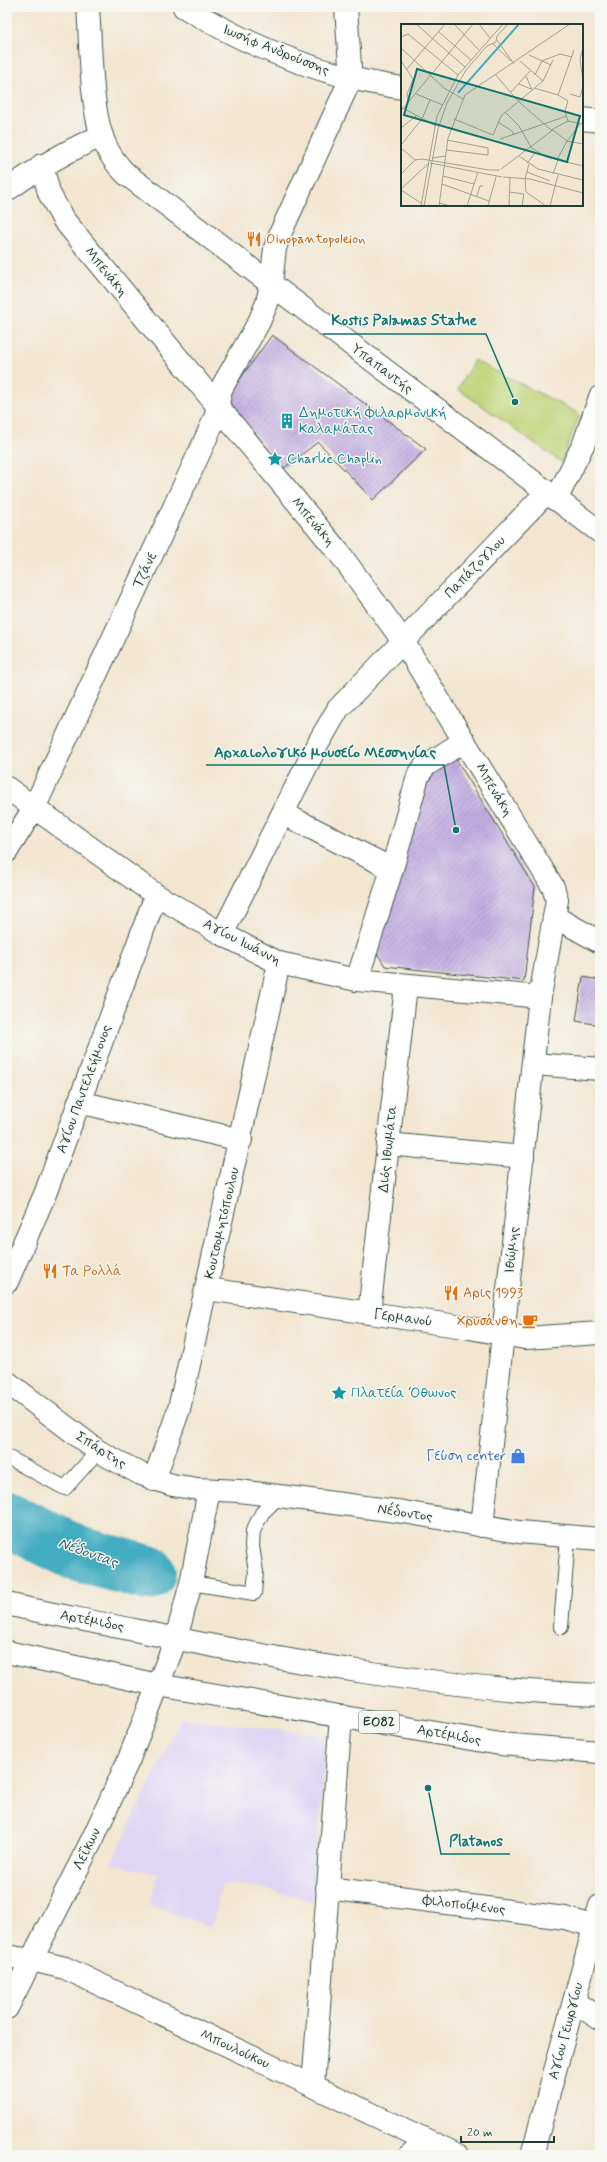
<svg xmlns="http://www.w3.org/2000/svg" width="607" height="2162" viewBox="0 0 607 2162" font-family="Mynerve,sans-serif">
<defs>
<pattern id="building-hatch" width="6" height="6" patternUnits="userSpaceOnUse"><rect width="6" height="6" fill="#c2ade2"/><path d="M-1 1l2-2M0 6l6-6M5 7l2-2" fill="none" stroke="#9d8eb8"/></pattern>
</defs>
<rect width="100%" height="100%" fill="#f6f6f2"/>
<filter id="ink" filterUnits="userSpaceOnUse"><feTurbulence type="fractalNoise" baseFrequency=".025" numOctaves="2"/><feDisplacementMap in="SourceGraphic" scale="8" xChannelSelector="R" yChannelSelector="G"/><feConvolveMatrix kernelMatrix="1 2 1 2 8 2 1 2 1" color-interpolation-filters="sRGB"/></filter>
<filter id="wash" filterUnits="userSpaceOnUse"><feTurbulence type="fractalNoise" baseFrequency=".012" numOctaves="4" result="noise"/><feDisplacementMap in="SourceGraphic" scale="16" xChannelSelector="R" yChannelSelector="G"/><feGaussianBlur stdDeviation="0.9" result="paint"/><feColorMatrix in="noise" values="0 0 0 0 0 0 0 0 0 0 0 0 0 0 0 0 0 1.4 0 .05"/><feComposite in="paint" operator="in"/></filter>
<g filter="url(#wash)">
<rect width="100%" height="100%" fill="#f2e6d0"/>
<path fill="#dfd5f5" d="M181,1718L324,1735L325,1751L313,1901L256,1887L222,1883L212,1927L149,1905L158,1874L111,1864Z"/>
<path fill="#bed376" stroke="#6e8855" d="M474,360L580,414L561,462L458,389Z"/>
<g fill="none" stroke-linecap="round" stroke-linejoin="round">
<path stroke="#42acc1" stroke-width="56" d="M7,1519L78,1554L148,1573"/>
</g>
<g id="blocks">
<g fill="url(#building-hatch)">
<path d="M272,335L426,449L373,500L318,442L284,468L224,401Z"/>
<path d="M454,756L535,887L524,981L385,966L377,953L429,772Z"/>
<path d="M583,977L600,980V1025L576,1021Z"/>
</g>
</g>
</g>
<g filter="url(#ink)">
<use href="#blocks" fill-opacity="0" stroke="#3f564b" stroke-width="1"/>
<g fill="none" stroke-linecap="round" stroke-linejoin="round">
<defs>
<g id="lane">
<path d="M7,1457L65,1488L98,1451"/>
<path d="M191,1583L254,1593L256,1572L252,1546L253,1531L262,1513L279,1496"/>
<path d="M561,1627L568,1537"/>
</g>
<g id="street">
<path d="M184,7C234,37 291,63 348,77C365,82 384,85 402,88"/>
<path d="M582,119L600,121"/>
<path d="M42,165L49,193L63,219L340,554L403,641L553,887L557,900L540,997L482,1526"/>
<path d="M7,190C38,168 67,150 102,136"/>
<path d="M556,500L584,443L600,397"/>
<path d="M7,788L156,895L222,934L279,963L357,980L540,997"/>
<path d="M284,814L392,869"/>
<path d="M7,851L34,808L202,447L215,418L221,389L259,322L267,303L271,284L126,174C117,165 110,156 105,144C90,111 91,45 88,7"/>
<path d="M555,917L600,942"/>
<path d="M222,934L316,747L338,709L546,493"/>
<path d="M357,980L392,869L418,776L425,766L464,741"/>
<path d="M533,1064L600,1069"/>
<path d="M79,1102L241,1140"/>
<path d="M388,1144L523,1157"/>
<path d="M7,1282L45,1194L156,895"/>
<path d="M207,1289L464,1327L525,1338L600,1333"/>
<path d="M369,1313L406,986"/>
<path d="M154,1480L179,1409L279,963"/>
<path d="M327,1888L565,1918L600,1928"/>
<path d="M7,1956L32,1960"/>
<path d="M574,2002L600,2019"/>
<path d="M313,2086L341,1716"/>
<path d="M410,2155L419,2147L424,2139"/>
<path d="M532,2155L600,1906"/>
</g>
<g id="secondary">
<path d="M346,7L350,66L346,89L280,234L275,248L271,284L600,532"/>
<path d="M7,1382L98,1451L141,1474L172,1485L198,1489L239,1491L279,1496L404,1512L519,1532L600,1539"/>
<path d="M32,1960L65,1968L458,2155"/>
<path d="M7,2008L93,1838L129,1759L176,1639L191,1583L209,1490"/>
</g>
<g id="primary">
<path d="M7,1604C49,1614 92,1621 134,1630C288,1662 443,1689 600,1695"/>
<path d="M7,1652L158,1685L500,1744L600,1752"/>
</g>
</defs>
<use href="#lane" stroke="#3f564b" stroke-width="16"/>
<use href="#street" stroke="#3f564b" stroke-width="24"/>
<use href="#secondary" stroke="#3f564b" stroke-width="24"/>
<use href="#primary" stroke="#3f564b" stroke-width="24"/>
<use href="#lane" stroke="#fff" stroke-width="14"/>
<use href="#street" stroke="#fff" stroke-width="22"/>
<use href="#secondary" stroke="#fff" stroke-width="22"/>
<use href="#primary" stroke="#fff" stroke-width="22"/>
</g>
</g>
<defs>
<symbol id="restaurant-bare" viewBox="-9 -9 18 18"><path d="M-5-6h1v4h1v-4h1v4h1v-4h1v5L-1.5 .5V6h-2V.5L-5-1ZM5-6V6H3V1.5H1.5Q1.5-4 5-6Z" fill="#e8710a" stroke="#f6f6f2" stroke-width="2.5" paint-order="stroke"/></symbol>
<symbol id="building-bare" viewBox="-9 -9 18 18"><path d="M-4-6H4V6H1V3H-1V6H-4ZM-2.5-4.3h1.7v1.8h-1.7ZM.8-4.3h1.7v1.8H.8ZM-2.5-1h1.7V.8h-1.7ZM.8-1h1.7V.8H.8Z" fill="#0f9aa8" stroke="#f6f6f2" stroke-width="2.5" paint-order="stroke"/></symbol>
<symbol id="sight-bare" viewBox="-9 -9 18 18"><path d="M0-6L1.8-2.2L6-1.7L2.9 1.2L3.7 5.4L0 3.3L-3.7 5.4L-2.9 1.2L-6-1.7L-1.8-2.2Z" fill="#0f9aa8" stroke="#f6f6f2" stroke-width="2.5" paint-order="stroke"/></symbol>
<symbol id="cafe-bare" viewBox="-9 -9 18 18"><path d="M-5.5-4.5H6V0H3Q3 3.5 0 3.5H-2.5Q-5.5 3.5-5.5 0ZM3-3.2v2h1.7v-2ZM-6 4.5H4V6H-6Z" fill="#e8710a" stroke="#f6f6f2" stroke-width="2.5" paint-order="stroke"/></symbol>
<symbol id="shop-bare" viewBox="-9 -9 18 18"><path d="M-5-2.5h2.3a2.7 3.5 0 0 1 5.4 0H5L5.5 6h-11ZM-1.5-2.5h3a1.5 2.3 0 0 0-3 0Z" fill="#3f7fe0" stroke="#f6f6f2" stroke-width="2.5" paint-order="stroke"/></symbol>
</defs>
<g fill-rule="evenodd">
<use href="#restaurant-bare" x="243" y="228" width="22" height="22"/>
<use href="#building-bare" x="276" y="410" width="22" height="22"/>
<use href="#sight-bare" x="264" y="448" width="22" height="22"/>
<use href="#restaurant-bare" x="39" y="1260" width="22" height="22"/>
<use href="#restaurant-bare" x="440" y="1282" width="22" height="22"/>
<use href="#cafe-bare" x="519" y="1310" width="22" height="22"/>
<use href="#sight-bare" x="328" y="1382" width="22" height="22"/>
<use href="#shop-bare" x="507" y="1445" width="22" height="22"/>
</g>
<g text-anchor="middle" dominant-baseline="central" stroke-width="3" stroke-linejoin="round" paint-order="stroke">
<rect fill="#f6f6f2" stroke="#60746d" stroke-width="1" x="359" y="1711" width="40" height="22" rx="3"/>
<g font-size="13" font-weight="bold" fill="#1f3d34">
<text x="379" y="1722">ΕΟ82</text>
</g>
<g font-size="14" fill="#1f3d34" stroke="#f6f6f2">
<text transform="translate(276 50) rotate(22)">Ιωσήφ Ανδρούσσης</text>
<text transform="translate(106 272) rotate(51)">Μπενάκη</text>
<text transform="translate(382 369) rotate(37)">Υπαπαντής</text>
<text transform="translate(313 522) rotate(50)">Μπενάκη</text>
<text transform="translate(475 567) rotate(-46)">Παπάζογλου</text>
<text transform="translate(145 570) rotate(-65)">Τζάνε</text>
<text transform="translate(494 790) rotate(59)">Μπενάκη</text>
<text transform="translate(242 942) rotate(27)">Αγίου Ιωάννη</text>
<text transform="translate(84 1089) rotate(-70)">Αγίου Παντελεήμονος</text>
<text transform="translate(388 1149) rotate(-84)">Διός Ιθωμάτα</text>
<text transform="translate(222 1223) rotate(-77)">Κουτσομητόπουλου</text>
<text transform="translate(512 1250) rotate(-84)">Ιθώμης</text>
<text transform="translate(403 1318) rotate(8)">Γερμανού</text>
<text transform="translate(101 1450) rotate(32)">Σπάρτης</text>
<text transform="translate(405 1513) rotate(9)">Νέδοντος</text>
<text transform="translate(92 1621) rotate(11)">Αρτέμιδος</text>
<text transform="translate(449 1735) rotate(10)">Αρτέμιδος</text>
<text transform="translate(87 1849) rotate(-64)">Λεΐκων</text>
<text transform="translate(464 1905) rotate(7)">Φιλοποίμενος</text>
<text transform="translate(566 2031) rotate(-75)">Αγίου Γεωργίου</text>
<text transform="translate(235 2049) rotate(25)">Μπουλούκου</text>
</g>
<g font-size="14" fill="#c56008" stroke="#f6f6f2" text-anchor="start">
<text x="266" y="239">Oinopantopoleion</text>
<text x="62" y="1271">Τα Ρολλά</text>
<text x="463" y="1293">Αρις 1993</text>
<text x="518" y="1321" text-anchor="end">Χρυσάνθη</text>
</g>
<g font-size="14" fill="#0d838f" stroke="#f6f6f2" text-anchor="start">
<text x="299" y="413">Δημοτική Φιλαρμονική<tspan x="299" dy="16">Καλαμάτας</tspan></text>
<text x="287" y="459">Charlie Chaplin</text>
<text x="351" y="1393">Πλατεία Όθωνος</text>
</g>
<g font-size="14" fill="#366cbe" stroke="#f6f6f2" text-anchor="end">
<text x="506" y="1456">Γεύση center</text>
</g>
<g font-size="15" font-style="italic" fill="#2a5e5e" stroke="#f6f6f2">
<text transform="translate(88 1553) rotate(20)">Νέδoντας</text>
</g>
</g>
<g transform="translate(401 24)">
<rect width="182" height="182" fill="#f2e6d0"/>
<path fill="none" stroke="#42acc1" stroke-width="2" d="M57,69L118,0"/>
<path fill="none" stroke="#9ea292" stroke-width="1" d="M15,0L64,43M53,0L78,26M78,0L89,14M38,8L70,36M0,13L7,10L57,51M96,16L113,40M92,20L110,37M182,23L179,36L182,56M0,24L43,64L62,75M128,31L150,41M0,37L12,55L6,70L8,78M119,37L142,57M6,45L44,0M94,50L117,77L150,106L167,97M134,51L141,37L159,30L171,33M125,52L131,66M118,60L130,65M133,64L157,71L167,77L164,87L167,97M110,68L129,47M15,70L42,81M169,70L179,73L182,62M157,71L173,26M0,83L35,102M0,87L72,0M104,88L118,102L130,123M53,95L92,111L100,92L142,57L152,36M167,97L182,100M97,98L111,107L113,111M0,104L15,92M99,115L166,92M0,121L21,95L29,76M129,123L145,133L182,142M0,124L14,136M45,126L87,131V124L46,116M118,132L137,145L182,156M31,134L44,132M156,136L166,117L180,99M29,139L101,153M126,139L135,128M100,145L152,106L166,117L182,120M126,148L149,157M0,150L14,136L21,135L88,146H99M152,150L157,136M42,152L73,160M102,153L129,155L182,169M124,155L128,140M124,155L125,168L145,182M41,160L88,177M0,165L28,139M0,166L20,179M108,168L123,170M76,172L79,162H82M38,179L50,182M20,182L36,92L57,51L102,0M23,182L37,105L46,79L65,46L86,22L95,18L96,12L107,0M38,182L47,114L64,71L169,0M66,182L77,148M87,182L95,153M108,182L109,154M121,182L123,170M149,182L157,151"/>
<path fill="#0f766e" fill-opacity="0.15" stroke="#0f766e" stroke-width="2" d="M16,45L179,92L166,138L3,91Z"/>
<rect width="182" height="182" fill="none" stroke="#1f3d34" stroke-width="2"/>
</g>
<path fill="none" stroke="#0f766e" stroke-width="1.5" d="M515 402L486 334H323M456 830L444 765H206M428 1788L441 1854H510"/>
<g fill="#0f766e" stroke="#f6f6f2" stroke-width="1.5">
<circle cx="515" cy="402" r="4"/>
<circle cx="456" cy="830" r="4"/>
<circle cx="428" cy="1788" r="4"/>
</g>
<g font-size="15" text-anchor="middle" font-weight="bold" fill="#0f766e" stroke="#f6f6f2" stroke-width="3" stroke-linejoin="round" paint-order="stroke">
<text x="404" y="325">Kostis Palamas Statue</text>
<text x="325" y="757">Αρχαιολογικό μουσείο Μεσσηνίας</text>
<text x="476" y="1846">Platanos</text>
</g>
<rect width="607" height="2162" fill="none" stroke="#f6f6f2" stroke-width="24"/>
<path d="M461 2136v6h93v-6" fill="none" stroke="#1f3d34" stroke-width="2"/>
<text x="467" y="2136" font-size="12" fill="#1f3d34" stroke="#f6f6f2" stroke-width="3" paint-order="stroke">20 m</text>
</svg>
